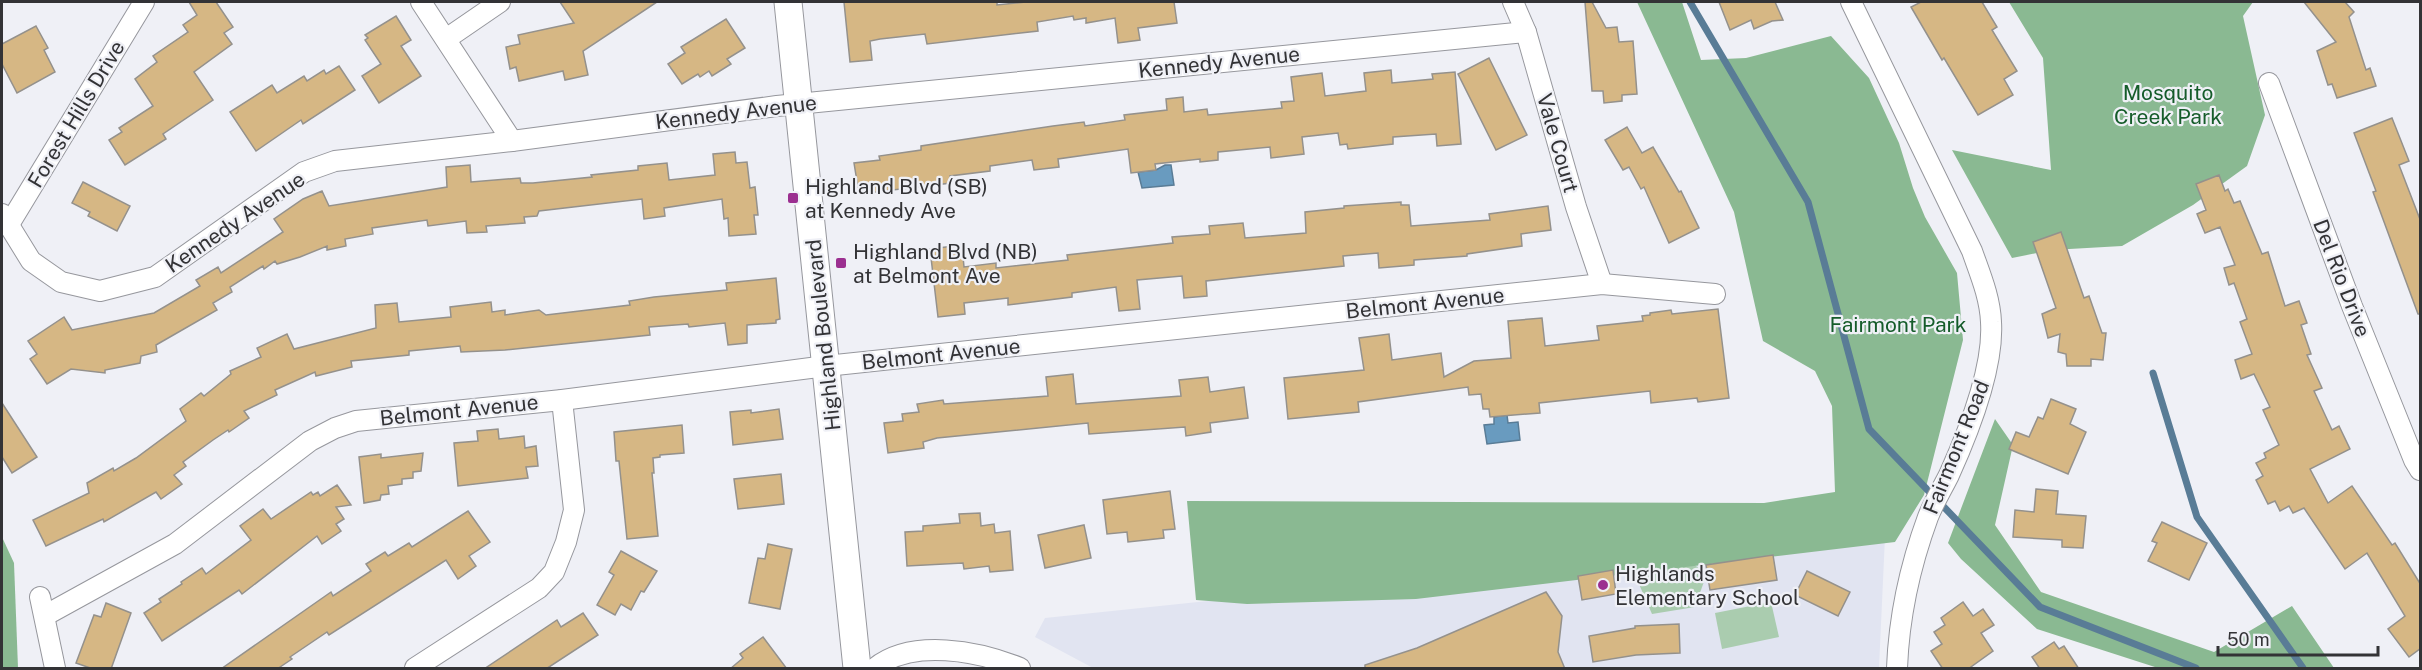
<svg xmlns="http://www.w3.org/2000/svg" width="2422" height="670" viewBox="0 0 2422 670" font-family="'Public Sans',sans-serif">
<rect width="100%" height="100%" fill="#eff0f6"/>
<path fill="#e1e4f1" d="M1886,515L1879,668H1093L1035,637L1045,618L1284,593Z"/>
<g fill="#aaccaf">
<path d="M1691,563L1707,573L1695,607L1652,614L1635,575Z"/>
<path d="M1771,602L1779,637L1722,649L1715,613Z"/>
</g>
<g fill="#8ab992">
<path d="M1637,2H1682L1701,60L1746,58L1831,36L1869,78L1899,143L1913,188L1925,217L1957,273L1963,340L1924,495L1895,542L1416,599L1247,604L1196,600L1187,501L1764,503L1835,492L1832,406L1815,371L1763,341L1734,212Z"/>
<path d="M2009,2H2253L2243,16L2265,115L2247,166L2193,205L2122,246L2052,250L2012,258L1952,150L2051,170L2043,58Z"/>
<path d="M1995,419L2013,445L1995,525L2041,592L2214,652L2292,606L2334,668H2158L2037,629L1961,559L1948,543Z"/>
<path d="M2,537L14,563L18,668H2Z"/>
</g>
<g fill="#699bbf" stroke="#597c96" stroke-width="1.5">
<path d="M1165,165H1171L1174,185L1142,188L1138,172L1156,170Z"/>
<path d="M1507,415L1508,423L1518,422L1520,440L1487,444L1484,425L1494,424V417Z"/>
</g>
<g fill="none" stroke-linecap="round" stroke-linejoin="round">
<g stroke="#597c96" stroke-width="7">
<path d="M1690,2L1808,202L1869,429L2040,607L2196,668"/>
<path d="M2153,373L2197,517L2303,668"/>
</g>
</g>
<g fill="#d6b784" stroke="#94918c" stroke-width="1.5">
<path d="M189,2H216L233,27L224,33L232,44L194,72L213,100L163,134L166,139L125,165L109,140L122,132L119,128L153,106L135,79L157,62L153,56L188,32L183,25L197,15Z"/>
<path d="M560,2H657L583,51L588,75L565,80L563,71L519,81L516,67L510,69L506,47L520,44L518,35L574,23Z"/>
<path d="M844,2H997V5L1026,2H1174L1177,23L1138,28L1140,40L1118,43L1115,18L1086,23V18L1074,20L1073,16L1037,22L1038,31L927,44L925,34L880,39L870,41L872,60L850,62Z"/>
<path d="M1585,2H1592L1606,28L1617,27L1619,42L1633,41L1637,94L1622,95V101L1604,103L1603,91H1592Z"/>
<path d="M1719,2H1775L1783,20L1772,21L1754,29L1751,20L1730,30Z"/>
<path d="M1921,2H1982L1997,27L1992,30L2017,71L2004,79L2013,95L1978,115L1944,58L1942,60L1911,7Z"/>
<path d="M2304,2H2345L2354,12L2349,17L2366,70L2370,68L2376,86L2337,98L2332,84L2328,85L2317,51L2336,42Z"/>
<path d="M396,16L411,40L401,46L421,76L379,103L362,76L381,64L365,40L368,38L365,35Z"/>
<path d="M726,19L745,48L727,59L731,64L712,76L709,71L700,77L698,74L682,84L668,64L685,53L681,47Z"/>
<path d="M36,26L48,48L44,50L55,72L17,93L2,64V44Z"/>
<path d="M1489,58L1527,135L1496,150L1458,74Z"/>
<path d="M339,66L355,90L303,124L301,120L256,151L230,112L272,85L277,93L304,76L307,81L324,70L326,74Z"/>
<path d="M1391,70L1392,83L1433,79L1432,74L1455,72L1461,144L1437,146L1436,134L1393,137V144L1348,149L1347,144L1340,145L1338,133L1302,137L1304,154L1271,158L1270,147L1218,152V160L1200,162V159L1155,164L1156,170L1131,173L1128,149L1058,159L1059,167L1034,170L1032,160L990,166V171L950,176L951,183L859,194L854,163L880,160L879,156L921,150V146L1053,126L1084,122L1085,126L1125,120L1124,115L1167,110L1166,99L1183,97L1184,112L1207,109L1208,115L1282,108L1281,102L1294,101L1291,77L1322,73L1325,96L1366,91L1364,73Z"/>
<path d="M2392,118L2409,161L2399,165L2421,222V314H2418L2373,192L2376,191L2354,133Z"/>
<path d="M1627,127L1642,153L1653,147L1679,192L1681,191L1699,228L1669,243L1644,187L1641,189L1629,167L1623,170L1605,140Z"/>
<path d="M735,152L736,163L747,162L750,188L755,187L758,215H754L756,234L729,236L728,218L724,219L722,199L664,208L665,216L644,219L642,199L539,211L537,216L524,217L525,223L486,226L487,232L467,233L466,221L428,226L427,220L372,228L373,234L345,239L346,246L327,250V246L300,257L277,264L275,261L264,269L263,266L230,287L232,292L213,303L217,310L156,345L157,352L141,356L140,363L105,370V373L71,369L47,384L30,359L37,354L28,341L64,317L72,330L154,313L200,286L196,280L218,267L221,273L283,232L274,219L303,199L322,191L329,206L447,187L446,167L470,165L471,182L520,178L521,183H533L592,177L591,175L638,170V166L667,163L669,180L715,175L713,154Z"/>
<path d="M2219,175L2225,191L2228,189L2234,203L2240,201L2262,254L2268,252L2285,306L2299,301L2307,323L2301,325L2311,354L2307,355L2322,388L2314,391L2332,430L2339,426L2350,449L2310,469L2328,503L2352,486L2392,545L2395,543L2421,585V648L2409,657L2388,629L2405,616L2367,553L2345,569L2304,508L2293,513L2289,506L2280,511L2275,501L2268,504L2256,480L2263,476L2256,463L2266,458L2264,453L2279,445L2263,410L2270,407L2254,374L2241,379L2235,360L2252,354L2240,322L2247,319L2234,283L2229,285L2224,268L2235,265L2220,227L2205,233L2197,214L2206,210L2196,184Z"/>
<path d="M83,182L130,206L117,231L88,216L90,212L72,203Z"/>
<path d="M1401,202V205H1409L1411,226L1490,220L1489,214L1548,206L1551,230L1521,234L1522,246L1467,254V256L1414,260V265L1379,268L1378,253L1343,256L1344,266L1206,281L1207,296L1184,298L1182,276L1137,280L1140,309L1119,311L1116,287L1072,293V297L1008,305V298L964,303L965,314L938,317L930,249L962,245L964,267L996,263V268L1068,260L1067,255L1173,243L1172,237L1210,234L1209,226L1243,223L1245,238L1306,233L1305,212L1344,208V206Z"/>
<path d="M2061,232L2084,298L2089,296L2102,333H2106L2103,360L2091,359V366H2067L2066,354L2058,352L2060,334L2048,338L2042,314L2056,308L2033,242Z"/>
<path d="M776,278L780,319L776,320V323L747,325V343L728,345L725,323L689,327L688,324L649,327L650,335L505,350L461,352L460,346L409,351V355L351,361L352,367L316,376L315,372L275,390L277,395L244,411L249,418L229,432L228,430L213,440L183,462L186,466L174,475L182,484L161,499L156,492L104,522L103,519L46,546L33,520L89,493L87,483L113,468L114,471L136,458L186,421L180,409L201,393L204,396L231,374L230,371L261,357L257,348L287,334L294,349L376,328L375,305L397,303L399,322L451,317L450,307L491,302L492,312L505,310V315L539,310L546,315L630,305L629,301L654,297L727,290L726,283Z"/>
<path d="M1718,309L1729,398L1698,402L1697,398L1651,403L1650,391L1539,403L1540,413L1490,417L1489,409H1483L1481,394L1469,395L1468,387L1358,402L1359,412L1288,419L1284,378L1364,370L1359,338L1389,334L1392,360L1441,353L1444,377L1474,361L1511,358L1508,321L1542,318L1545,346L1599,340L1597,326L1643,321L1642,316L1650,315V313L1671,310L1672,314Z"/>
<path d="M1073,374L1076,404L1181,396L1179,380L1208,377L1210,392L1244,387L1248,418L1210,423L1211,432L1186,436L1185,427L1089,434L1088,423L937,438L923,442L924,448L888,453L884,423L903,421L902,414L919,412L917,404L943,400L944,404L1048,396L1046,377Z"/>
<path d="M2051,399L2076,409L2070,424L2086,432L2068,474L2009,449L2016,432L2029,437L2038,417L2043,419Z"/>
<path d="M2,403L37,457L12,473L2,457Z"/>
<path d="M779,409L783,439L733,445L730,412L751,410V413Z"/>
<path d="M682,425L684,453L660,455V457L653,458L654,473H652L658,536L627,539L619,461H616L614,432Z"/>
<path d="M498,429L499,439L524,436L525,448L536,446L538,466L526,467L528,478L458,486L454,443L478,441L477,431Z"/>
<path d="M423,453L421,471L413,472V478L402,479V484L388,486L389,494L381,495L380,500L364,503L359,457L381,454V458Z"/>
<path d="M781,474L784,504L738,509L734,479Z"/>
<path d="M337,485L351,505L336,507L344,519L336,524L341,531L322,544L317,536L242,594L239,590L162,641L144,613L161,602L159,599L182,584L181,582L202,568L206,574L251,540L240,526L263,509L271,519L311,492L313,495L318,492L320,496Z"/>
<path d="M2036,489L2058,491L2056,514L2086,516L2083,548L2062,547V540L2013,537L2015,510L2034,512Z"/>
<path d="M1170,491L1175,529L1163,530L1164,538L1128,542L1127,532L1107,534L1103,500Z"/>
<path d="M468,511L490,542L469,556L476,566L458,579L446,560L329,635L327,632L290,657L292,659L277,669H221L331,592L333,596L371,571L366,564L385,552L388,556L409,543L412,547Z"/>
<path d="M980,513L981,526L994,524L995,533L1010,531L1013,570L990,572L989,566L964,569L963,563L907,566L905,532L923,531V526L960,523L959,514Z"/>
<path d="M2162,522L2207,543L2189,580L2148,561L2157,543L2152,541Z"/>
<path d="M1084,525L1091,558L1045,568L1038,535Z"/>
<path d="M768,544L792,549L780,609L749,603L758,558L765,559Z"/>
<path d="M621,551L657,571L644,592L641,591L631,610L621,604L615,615L597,605L614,575L609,572Z"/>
<path d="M1773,555L1777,580L1710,590L1706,565Z"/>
<path d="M1613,570L1616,594L1582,600L1578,576Z"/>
<path d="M1807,571L1850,592L1838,616L1795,595Z"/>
<path d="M1546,592L1562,616L1558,652L1565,669H1365V665L1417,648Z"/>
<path d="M1963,602L1973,616L1983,609L1994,625L1981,633L1993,651L1968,669H1943L1931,651L1942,644L1934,632L1945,625L1941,618Z"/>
<path d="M106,603L131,613L111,669H93L76,663L94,615L101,617Z"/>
<path d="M583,613L598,635L546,669H484L557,620L561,627Z"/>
<path d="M1679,624L1680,653L1636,655L1593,662L1589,636L1635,628V626Z"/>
<path d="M763,637L787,669H730L743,658L740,654Z"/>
<path d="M2054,642L2059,649L2064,646L2079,669H2040L2032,657Z"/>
</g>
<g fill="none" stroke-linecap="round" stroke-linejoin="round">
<defs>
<g id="street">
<path d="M421,2L512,141"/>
<path d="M1513,2L1526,32L1576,207L1602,284"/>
<path d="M1851,2L1972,251C1980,274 1990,297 1991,322C1994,368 1968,433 1949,475C1942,489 1934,502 1928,517C1910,566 1899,616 1897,668"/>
<path d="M446,39L500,2"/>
<path d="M2269,83L2352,306L2414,460L2420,470"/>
<path d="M2,214L31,261L61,282L100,291L155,277L304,172L335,161L512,141L777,106L1526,32"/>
<path d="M8,226L144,2"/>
<path d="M40,597L55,668"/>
<path d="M46,615L175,544L310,441L335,428L356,421L562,400L826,366L1602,284L1715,294"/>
<path d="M415,668L539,588L554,572L566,542L574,510L562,400"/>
<path d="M875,668C912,638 979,651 1020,668"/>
</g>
<path id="secondary" d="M788,2L857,668"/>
</defs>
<use href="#street" stroke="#96979d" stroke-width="22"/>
<use href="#secondary" stroke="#96979d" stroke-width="29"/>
<use href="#street" stroke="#fff" stroke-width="20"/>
<use href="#secondary" stroke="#fff" stroke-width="27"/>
</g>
<g fill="#9b2f90" stroke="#eff0f6" stroke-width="2">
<rect x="787" y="192" width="12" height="12" rx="3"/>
<rect x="835" y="257" width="12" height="12" rx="3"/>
<circle cx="1603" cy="585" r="6"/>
</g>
<g text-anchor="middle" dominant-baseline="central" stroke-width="4.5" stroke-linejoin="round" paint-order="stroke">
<g font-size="21" fill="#333336" stroke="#eff0f6">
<text transform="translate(1219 62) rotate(-6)">Kennedy Avenue</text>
<text transform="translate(736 112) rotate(-7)">Kennedy Avenue</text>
<text transform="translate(76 114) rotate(-59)">Forest Hills Drive</text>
<text transform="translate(1558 143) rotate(74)">Vale Court</text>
<text transform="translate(235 222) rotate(-34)">Kennedy Avenue</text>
<text transform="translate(2342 278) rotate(69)">Del Rio Drive</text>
<text transform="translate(1425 303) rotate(-6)">Belmont Avenue</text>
<text transform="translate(823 335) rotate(-96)">Highland Boulevard</text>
<text transform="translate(941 354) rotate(-6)">Belmont Avenue</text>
<text transform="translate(459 410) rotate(-6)">Belmont Avenue</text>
<text transform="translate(1956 447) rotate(-68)">Fairmont Road</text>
</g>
<g font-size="21" fill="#155c2a" stroke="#eff0f6">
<text x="2168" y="92">Mosquito<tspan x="2168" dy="24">Creek Park</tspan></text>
<text x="1898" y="324">Fairmont Park</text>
</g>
<g font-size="21" fill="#333336" stroke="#eff0f6" text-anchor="start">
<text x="805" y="186">Highland Blvd (SB)<tspan x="805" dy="24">at Kennedy Ave</tspan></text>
<text x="853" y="251">Highland Blvd (NB)<tspan x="853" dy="24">at Belmont Ave</tspan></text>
<text x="1615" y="573">Highlands<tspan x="1615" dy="24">Elementary School</tspan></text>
</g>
</g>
<rect width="2422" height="670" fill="none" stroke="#333336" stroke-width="6"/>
<path d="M2218 646v9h160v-9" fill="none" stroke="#333336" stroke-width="3"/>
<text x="2227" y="646" font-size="18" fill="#333336" stroke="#eff0f6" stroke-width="4.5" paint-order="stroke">50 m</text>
</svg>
